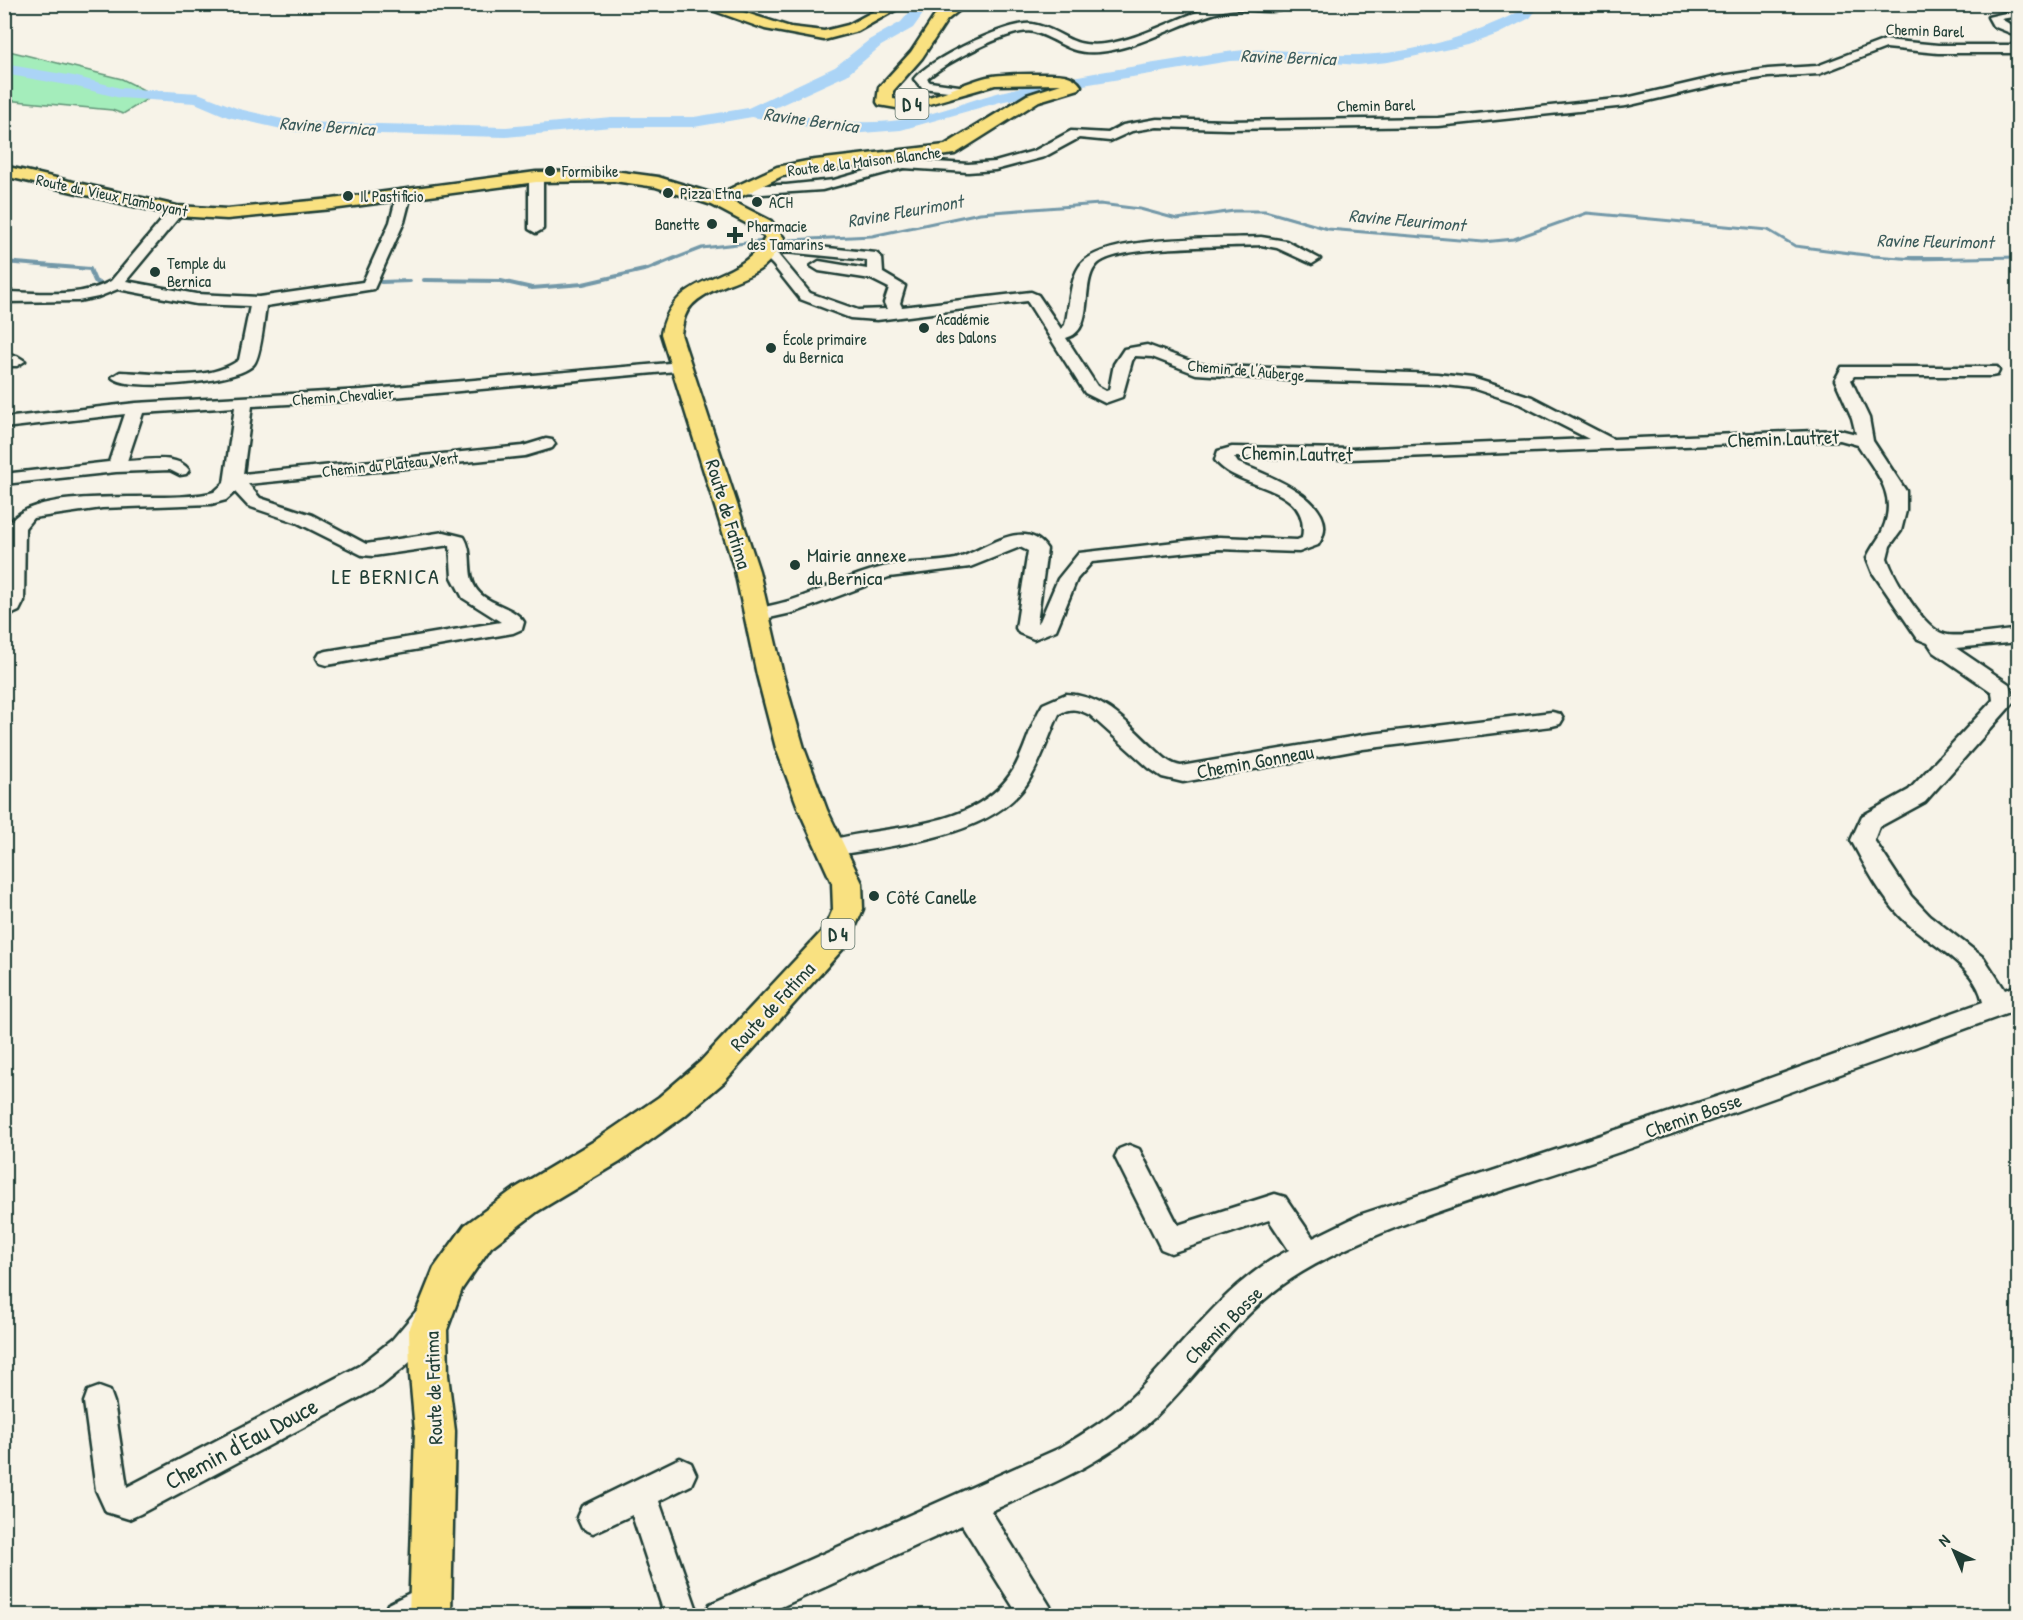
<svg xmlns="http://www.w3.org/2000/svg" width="2023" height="1620" viewBox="0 0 2023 1620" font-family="'Patrick Hand',sans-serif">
<rect width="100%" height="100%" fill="#f7f3e8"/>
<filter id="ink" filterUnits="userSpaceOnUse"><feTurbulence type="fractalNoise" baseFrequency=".0167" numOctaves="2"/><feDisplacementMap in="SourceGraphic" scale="12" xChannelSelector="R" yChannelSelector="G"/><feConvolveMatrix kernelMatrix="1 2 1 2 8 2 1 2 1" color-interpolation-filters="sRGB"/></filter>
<g filter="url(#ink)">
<path fill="#a4edbb" stroke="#629578" stroke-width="1.5" d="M5,50L122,79L154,95L123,114L112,110L5,100Z"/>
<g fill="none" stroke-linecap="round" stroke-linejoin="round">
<g stroke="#7398a8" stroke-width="3">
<path d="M789,240L872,236L980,213L1100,204L1140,209L1177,219L1234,211H1265L1328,229L1483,242L1514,239L1587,213L1768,230L1795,246L1873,256L1915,259L2018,257"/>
<path d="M671,260L702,248L764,241"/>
</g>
<g stroke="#7398a8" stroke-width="4">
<path d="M1908,258H1942"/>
<path d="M4,262L90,269L95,281L104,286"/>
<path d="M424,280L501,281L532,288L583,284L648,269L675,258"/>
<path d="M381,282L410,281"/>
</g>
<path fill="#abd4f6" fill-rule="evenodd" d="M921,4H944L923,14L913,28L881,46L847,75L770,110C814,119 855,126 900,120C938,115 975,97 1013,89C1084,74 1156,62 1227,52C1271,45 1314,56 1358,55C1413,54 1470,36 1518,12L1525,4H1541L1530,18L1498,34L1468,45L1388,62L1358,65L1283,59L1230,61L1071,87L1000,102L901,130L849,134L752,117L694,127H611L506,137L295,132L228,117L195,103L120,98L73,86L4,74V64L74,76L120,88L198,93L239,109L295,122L506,127L611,117H694L748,108L835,67L869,40L901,22L913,8Z"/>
<defs>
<g id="minor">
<path d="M1222,4H1294C1276,18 1248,6 1228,10C1186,19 1149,44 1107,51C1069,57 1064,41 1034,32C1013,26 943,64 927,79L930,82L966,87V93L922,88L914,79C926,61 1010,20 1032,24C1062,29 1069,49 1105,44C1146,38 1182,14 1222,4Z"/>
<path d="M1366,4H1399L1378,10Z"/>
<path d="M2018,10V16L2001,19L2018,29V36L1993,26L1988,17Z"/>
<path d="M1885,40L1938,45H2018V53H1938L1886,48L1819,74L1768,77L1721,84L1626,106L1438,126L1228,129L1157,127L1132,131L1110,141L1079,138L1044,157L995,170L968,172L904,168L822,190L762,194L738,193L731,189L738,185H786L834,180L904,160L968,164L995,162L1034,151L1071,131L1108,133L1123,125L1157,119L1228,121L1438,118L1626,98L1721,76L1768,69L1817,66Z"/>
<path d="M536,173L543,177V229L536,233L529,229V177Z"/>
<path d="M404,191L411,195L404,222L374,289L266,306C264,319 261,355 254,364C239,384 123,392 112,377L120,372C156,373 208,383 239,360L250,306L196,304L118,289L98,297L78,301L4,302V292C39,292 79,299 111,281L172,208L177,207L184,211L126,281L196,294L259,297L363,282L390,222L397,195Z"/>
<path d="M1261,237L1286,241L1320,259L1312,264L1277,248L1261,245C1227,247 1125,245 1100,262C1077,278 1098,330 1066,338L1097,386L1106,391L1109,390L1114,364L1124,349L1147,345L1198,364L1219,366L1437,374L1472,378L1532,397L1613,439L1840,430L1856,434L1852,418L1835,380L1842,367H1997L1999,371L1997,375L1991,376H1854L1851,380L1869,418L1873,441L1906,491V511L1901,531L1890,546L1887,558C1894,578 1924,629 1944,634C1959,639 2000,630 2018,630V642L1956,648L2009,684L2015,701L1925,802L1879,827L1874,840L1911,896L1929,915L1984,958L2005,990L2018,985V1007L2006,1014C1869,1064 1731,1114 1593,1161C1496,1194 1392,1220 1302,1272C1242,1307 1205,1369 1155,1417C1107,1462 1049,1485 991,1511L1056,1616H1019L962,1525L761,1616H705L710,1604L1060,1448C1086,1432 1113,1416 1135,1394C1184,1345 1226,1282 1289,1250L1269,1220L1171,1253L1161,1249L1115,1157L1119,1149L1129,1145L1139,1149L1178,1225L1275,1194L1285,1197L1313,1238L1362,1214L1734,1091L1983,1002C1975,963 1927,944 1901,917C1880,895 1865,866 1851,840L1862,816L1909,790L1993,700L1992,692L1934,652L1928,643L1918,639L1873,573L1867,558C1871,547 1879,540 1883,529C1898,494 1876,473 1858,445L1840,440L1350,459L1234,457L1238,463C1265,474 1347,503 1318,545L1299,552L1219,549L1092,562L1077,579L1056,630L1034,639L1019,633L1016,628L1028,551L1020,547L970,567L889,577L796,612L756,621L749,619L746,615L749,611C765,606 782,604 798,598C826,588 854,574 883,567C907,561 932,564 956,559C982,552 1024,515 1047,549L1037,623L1040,621L1058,579L1079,553L1219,537L1297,540L1302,538C1312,483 1237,491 1215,460L1218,451L1232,447L1350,449L1589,439L1520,404L1472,388L1437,384L1288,380L1196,374L1152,357L1135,356L1132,361L1122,397L1105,403L1085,393L1027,301L877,320L850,318L800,299L773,265L760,252L765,248L766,243L771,242L876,253L882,258L883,273L905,286L900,303L902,307L1031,292L1038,295L1061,329L1065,325C1070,307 1069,283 1079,267C1098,234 1223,239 1261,237ZM775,251L867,260V269L819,261L811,266L819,271L871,279L889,288L884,303L887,309L858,310L810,293Z"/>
<path d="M4,356H17L25,361L17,366H4Z"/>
<path d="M681,362L687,364L689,367L687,370L361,400L252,406L243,474L523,446L546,439L552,440L555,444L552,448L525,456L248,484L260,498L312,515L366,544L444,532L464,537C474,553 466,571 475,587C485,605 513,605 524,622L522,629L513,633L327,665L320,663L317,658L320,653L327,651L501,622L463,598L452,577L450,545L373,556L362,555L298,523L248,506L235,492L226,500L211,504L102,508L33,518L25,528L24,601L19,611L4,618C4,602 3,538 8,527C28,481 171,506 214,492L224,483L235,407L143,413L127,461C146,461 176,453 189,470L186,474L180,475L170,470L116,472L4,484V474L109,462L125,414L4,428V418L136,403L361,390Z"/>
<path d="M1066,694C1107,696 1129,726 1158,752C1164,758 1172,765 1181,766L1363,735L1552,712L1560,714L1563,719L1560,724L1552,726L1363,749L1183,782L1162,777L1149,768L1090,715C1078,709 1071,707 1059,714C1048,737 1041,763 1026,785C989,838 891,845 832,856L824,854L820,848L824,842C883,824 970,832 1010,775C1025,754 1029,726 1043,704Z"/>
<path d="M428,1305L438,1309L443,1319C430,1348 405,1367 381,1386L140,1514L129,1519L106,1512L96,1490L84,1402L88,1391L99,1387L110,1391L114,1402L127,1487L359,1366L392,1340L418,1309Z"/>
<path d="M680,1458L691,1463L696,1474L691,1485L659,1501L699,1616H665L632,1515L593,1533L582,1528L577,1517L582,1506Z"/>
<path d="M430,1583L442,1588L451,1605L446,1616H383L388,1604Z"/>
</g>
<g id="major">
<path d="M695,4H718L790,27L824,31L848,25L887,4H906L858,31L824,40L765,29Z"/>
<path d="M950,4H967L947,20L922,58L893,91V99C924,106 958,84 987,77C1007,73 1028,74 1048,74C1061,74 1073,74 1081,86L1079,89L1039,101L955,154L782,176L732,201L771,221L784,238C777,251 771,262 759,270C737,284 695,290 685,316C683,321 682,328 681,334L759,571L783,675L804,748L827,810L862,883L863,909L849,942L724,1082L683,1117L620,1162L538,1211L491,1247L462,1289L447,1330L448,1375L455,1431L451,1616H409L415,1431L410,1375L409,1330L434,1268L465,1225L514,1189L596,1140L659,1097L700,1062L825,928L833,909L832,883L799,810L776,748L757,675L735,571L661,334C675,267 738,288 765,238L757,229L712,205L656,187L614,181L536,182L332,209L227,219L177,216L4,176V166L177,206L227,209L332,199L536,172L614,171L658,177L717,195L777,167L807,161L945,145L1027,95L1061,84L995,85L908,110L879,105L877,102L879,87L911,52L936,14Z"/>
</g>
</defs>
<use href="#minor" stroke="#1f3d34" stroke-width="5"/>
<use href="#major" stroke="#1f3d34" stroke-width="5"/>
<use href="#minor" fill="#f7f3e8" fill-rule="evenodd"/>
<use href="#major" fill="#f9e181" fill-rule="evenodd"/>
</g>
</g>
<g fill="#1f3d34" stroke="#f7f3e8" stroke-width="2">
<circle cx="550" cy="171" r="6"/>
<circle cx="668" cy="193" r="6"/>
<circle cx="348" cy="196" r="6"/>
<circle cx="757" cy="202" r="6"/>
<circle cx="712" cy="224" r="6"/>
<path d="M732 226h6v6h6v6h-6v6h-6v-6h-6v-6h6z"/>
<circle cx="155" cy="272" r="6"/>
<circle cx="924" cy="328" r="6"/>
<circle cx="771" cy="348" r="6"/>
<circle cx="795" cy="565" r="6"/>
<circle cx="874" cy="896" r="6"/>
</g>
<g text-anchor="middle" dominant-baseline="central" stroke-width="4.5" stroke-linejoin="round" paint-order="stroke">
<g font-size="16" fill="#1f3d34" stroke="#f7f3e8">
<text transform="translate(1925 30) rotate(2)">Chemin Barel</text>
<text transform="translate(1376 105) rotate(-1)">Chemin Barel</text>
<text transform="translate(864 161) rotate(-7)">Route de la Maison Blanche</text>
<text transform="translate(112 195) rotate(12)">Route du Vieux Flamboyant</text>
<text transform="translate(1246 370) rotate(5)">Chemin de l'Auberge</text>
<text transform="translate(343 396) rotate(-4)">Chemin Chevalier</text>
<text transform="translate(390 464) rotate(-6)">Chemin du Plateau Vert</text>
</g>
<g font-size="16" fill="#1f3d34" stroke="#f7f3e8" text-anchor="start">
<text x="562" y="171">Formibike</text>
<text x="680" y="193">Pizza Etna</text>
<text x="360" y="196">Il Pastificio</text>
<text x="769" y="202">ACH</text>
<text x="700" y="224" text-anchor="end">Banette</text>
<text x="747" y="226">Pharmacie<tspan x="747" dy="18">des Tamarins</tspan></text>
<text x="167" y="263">Temple du<tspan x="167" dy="18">Bernica</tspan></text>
<text x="936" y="319">Académie<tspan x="936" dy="18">des Dalons</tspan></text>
<text x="783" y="339">École primaire<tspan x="783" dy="18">du Bernica</tspan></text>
</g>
<g font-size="18" font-style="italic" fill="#3b5b5b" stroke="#f7f3e8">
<text transform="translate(1288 57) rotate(2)">Ravine Bernica</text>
<text transform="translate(811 120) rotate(8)">Ravine Bernica</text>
<text transform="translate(327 126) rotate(4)">Ravine Bernica</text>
<text transform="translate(905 211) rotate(-10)">Ravine Fleurimont</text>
<text transform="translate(1407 220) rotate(5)">Ravine Fleurimont</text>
<text transform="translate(1935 241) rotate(1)">Ravine Fleurimont</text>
</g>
<g fill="#f7f3e8" stroke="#60746a" stroke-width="1.5">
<rect x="895.5" y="89" width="33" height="30" rx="4.5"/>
<rect x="821.5" y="919" width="33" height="30" rx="4.5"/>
</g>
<g font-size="18" font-weight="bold" fill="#1f3d34">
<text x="912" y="104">D 4</text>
<text x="838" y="934">D 4</text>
</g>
<g font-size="20" fill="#1f3d34" stroke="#f7f3e8">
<text transform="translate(1783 438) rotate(-2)">Chemin Lautret</text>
<text transform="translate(1297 453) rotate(1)">Chemin Lautret</text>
<text transform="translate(729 514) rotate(73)">Route de Fatima</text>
<text transform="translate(1255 761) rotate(-10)">Chemin Gonneau</text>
<text transform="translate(772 1006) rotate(-47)">Route de Fatima</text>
<text transform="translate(1693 1115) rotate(-19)">Chemin Bosse</text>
<text transform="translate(1223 1325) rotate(-45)">Chemin Bosse</text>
<text transform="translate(433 1388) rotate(-92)">Route de Fatima</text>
</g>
<g font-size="20" fill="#1f3d34" stroke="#f7f3e8" text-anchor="start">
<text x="807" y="554">Mairie annexe<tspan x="807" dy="23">du Bernica</tspan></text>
<text x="886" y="896">Côté Canelle</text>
</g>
<g font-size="22" letter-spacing="1.5" fill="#1f3d34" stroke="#f7f3e8">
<text x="386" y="576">LE BERNICA</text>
</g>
<g font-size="24" fill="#1f3d34" stroke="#f7f3e8">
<text transform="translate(241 1443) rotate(-28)">Chemin d'Eau Douce</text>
</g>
</g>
<rect width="2023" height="1620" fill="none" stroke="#f7f3e8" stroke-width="24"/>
<rect x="12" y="12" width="1999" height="1596" fill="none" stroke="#1f3d34" stroke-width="2" filter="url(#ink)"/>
<g transform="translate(1954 1551) rotate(316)" stroke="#f7f3e8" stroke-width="4.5" paint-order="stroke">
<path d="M0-4.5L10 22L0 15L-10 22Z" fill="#1f3d34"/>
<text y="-9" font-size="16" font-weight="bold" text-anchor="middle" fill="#1f3d34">N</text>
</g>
</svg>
